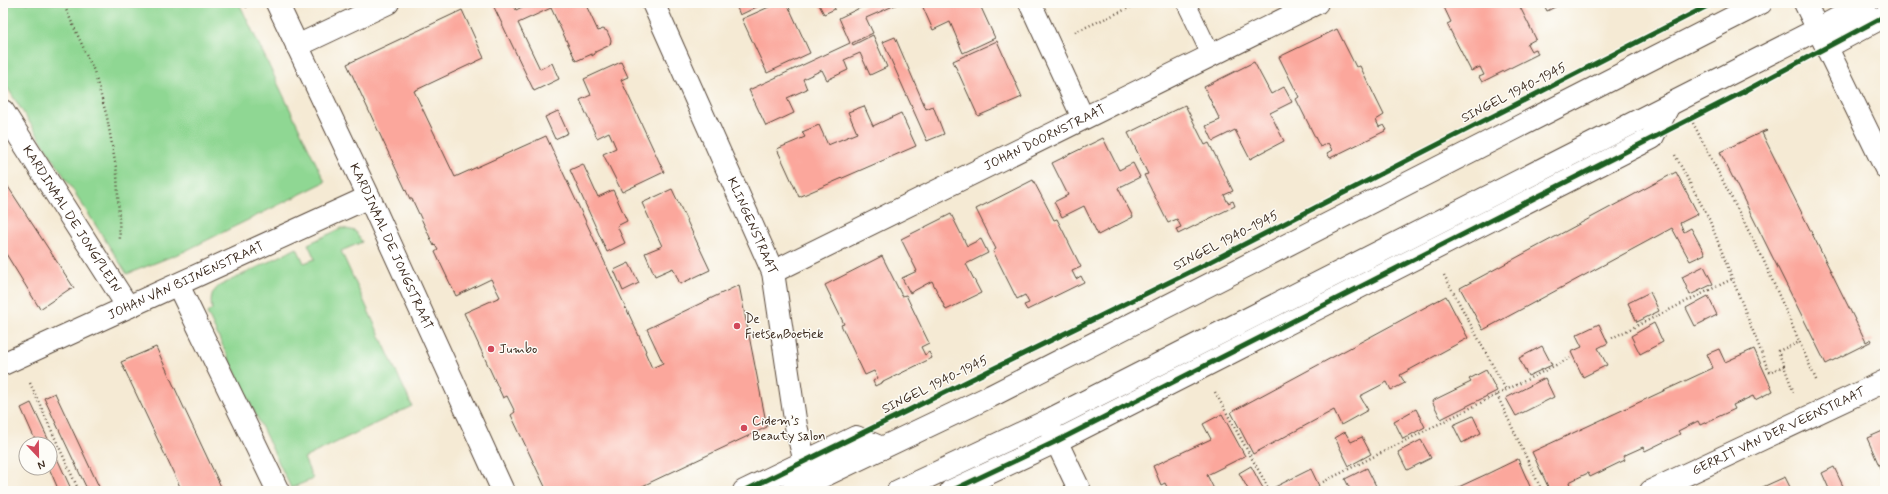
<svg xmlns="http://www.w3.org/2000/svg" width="1888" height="494" viewBox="0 0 1888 494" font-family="Mynerve,sans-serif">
<rect width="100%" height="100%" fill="#fdfcf7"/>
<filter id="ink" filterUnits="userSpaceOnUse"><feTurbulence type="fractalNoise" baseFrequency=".025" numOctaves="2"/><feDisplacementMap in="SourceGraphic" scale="8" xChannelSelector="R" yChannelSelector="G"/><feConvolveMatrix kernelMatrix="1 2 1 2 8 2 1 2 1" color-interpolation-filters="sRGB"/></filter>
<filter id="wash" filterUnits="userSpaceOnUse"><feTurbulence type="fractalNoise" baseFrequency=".012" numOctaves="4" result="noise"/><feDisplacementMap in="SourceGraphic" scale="16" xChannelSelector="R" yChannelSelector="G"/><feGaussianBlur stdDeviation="0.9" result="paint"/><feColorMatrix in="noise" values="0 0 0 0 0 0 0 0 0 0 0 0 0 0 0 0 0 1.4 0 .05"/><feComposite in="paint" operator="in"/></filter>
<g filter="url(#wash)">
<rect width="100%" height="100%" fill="#f5ead4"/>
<g fill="#8fd793" stroke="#658058">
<path d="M3,3H239L325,182L183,252L127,274L3,81Z"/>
<path d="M342,228L355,231L362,242L341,251L412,406L304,458L313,479L291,488L207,313L212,309C210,299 211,293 219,286L297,248L304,263L315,259L308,244Z"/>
</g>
<g id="blocks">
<g fill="#fba79c">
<path d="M492,3H513L516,10L530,3H585L598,31L603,29L607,31L611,40L610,45L595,52V54L592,56V54L576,61L551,8L518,23L540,69L552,63L559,79L534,91Z"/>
<path d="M735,3H765L740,15Z"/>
<path d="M778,3H787L810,53L767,73L742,19Z"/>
<path d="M818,3H832L835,9L824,14Z"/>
<path d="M870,3H900L866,18L873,33L852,43L853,45L873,35L887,67L870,75L860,53L844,60L848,70L827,80L822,70L803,79L807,89L787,98L794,113L766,126L749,90L850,43L839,18Z"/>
<path d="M921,3H979L995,38L963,53L950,22L933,30Z"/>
<path d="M1442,3H1518L1536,39L1527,44L1531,51L1536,49L1538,54L1482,82L1479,77L1484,75L1480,67L1471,71L1447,24L1451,22Z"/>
<path d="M1543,3H1563L1547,11Z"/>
<path d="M462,10L484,58L414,91L455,177L546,136L626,308L624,309L626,308L646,351L645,352L652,368L663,363L647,329L739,285L767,427L632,491H547L511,415L515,412L507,396L503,398L464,313L500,297L491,279L456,296L435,252L438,250L435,245L434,246L412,199H410L347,64Z"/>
<path d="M1337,29L1356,67L1360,66L1384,115L1376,120L1379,127L1384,125L1387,130L1330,158L1327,153L1332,150L1328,143L1320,147L1296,99L1299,97L1279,57Z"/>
<path d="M895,37L926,109L933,106L944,134L927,141L883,42Z"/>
<path d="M997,41L1022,97L978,116L953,61Z"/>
<path d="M621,62L628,77L621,80L664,172L622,192L603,154L616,148L609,132L597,138L580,100L591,95L584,79Z"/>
<path d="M1254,62L1271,94L1284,87L1292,102L1270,113L1284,141L1250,159L1235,130L1213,141L1206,126L1220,120L1204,87Z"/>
<path d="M1185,105L1205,145L1209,143L1233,191L1224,195L1228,203L1233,201L1235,206L1178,234L1176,229L1181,227L1177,219L1168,223L1144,175L1148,174L1128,133Z"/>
<path d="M864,106L873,126L901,113L916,146L799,197L777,149L805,137L802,132L819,125L828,145L857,133L848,112Z"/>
<path d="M558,111L568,133L555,139L545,117Z"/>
<path d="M1766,130L1767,131L1762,133L1866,342L1871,339L1872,341L1826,364L1720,152Z"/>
<path d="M1103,138L1119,170L1133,163L1140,177L1118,188L1133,217L1098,235L1084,206L1062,217L1054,202L1068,195L1052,163Z"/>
<path d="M583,164L598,197L613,190L627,221L617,226L625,243L607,252L570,170Z"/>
<path d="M1676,172L1698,214L1680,223L1684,232L1691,228L1705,254L1690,261L1672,228L1483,330L1460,288Z"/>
<path d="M3,179L74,288L72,290L71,288L40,309L3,249Z"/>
<path d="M1033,180L1054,220L1057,219L1081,267L1072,271L1076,279L1081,276L1084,282L1027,310L1024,305L1029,303L1025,295L1017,299L993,251L996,249L976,209Z"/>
<path d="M672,189L710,270L680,284L673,268L655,276L645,253L662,246L642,203Z"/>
<path d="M951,214L967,246L981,239L988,253L966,264L981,293L946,310L932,281L910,293L902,278L917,271L901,239Z"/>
<path d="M882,256L902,296L906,295L929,343L921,347L925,355L929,352L932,358L875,386L873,381L878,378L874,371L865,375L841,325L844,324L825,285Z"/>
<path d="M629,263L639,283L623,291L614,270Z"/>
<path d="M1704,266L1713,284L1690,295L1682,277Z"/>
<path d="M1650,292L1659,311L1637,322L1628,303Z"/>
<path d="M1446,296L1468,338L1400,375L1405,383L1391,390L1387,382L1360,396L1368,410L1341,425L1334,410L1253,454L1231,412Z"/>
<path d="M1708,296L1717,315L1695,326L1686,308Z"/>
<path d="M1654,323L1663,342L1640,354L1631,336Z"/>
<path d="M1599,324L1608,343L1598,348L1607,365L1583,377L1571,352L1582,347L1576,335Z"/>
<path d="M1542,346L1552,365L1528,376L1519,358Z"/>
<path d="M156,347L184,408L223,491H182L121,362Z"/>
<path d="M1719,349L1725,362L1754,349L1773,391L1755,400L1753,396L1733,405L1735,409L1700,425L1698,421L1678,431L1680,434L1645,451L1643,447L1623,456L1625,460L1590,477L1588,473L1569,482L1570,486L1559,491H1550L1532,452L1713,368L1707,354Z"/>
<path d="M1486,370L1497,391L1441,419L1432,401L1471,382L1469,379Z"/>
<path d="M1545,378L1554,397L1516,416L1506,398Z"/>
<path d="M55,393L101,491H88L44,398Z"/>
<path d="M31,403L50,443L72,491H59L49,468H50V444H37L21,408Z"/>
<path d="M1416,409L1425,427L1403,439L1394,421Z"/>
<path d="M1222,414L1245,456L1207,475L1215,491H1169L1165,483L1161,485L1153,466L1211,439L1203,424Z"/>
<path d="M1473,416L1481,433L1462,443L1453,425Z"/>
<path d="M1885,430V479L1867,438Z"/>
<path d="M1345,432L1351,442L1362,437L1371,454L1349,466L1335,438Z"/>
<path d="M1421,440L1431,458L1407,470L1398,452Z"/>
<path d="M1518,459L1532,491H1450L1489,473Z"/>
<path d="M1251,466L1260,483L1265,491H1249L1239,473Z"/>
<path d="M1834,467L1842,484L1845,491H1830L1822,473Z"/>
<path d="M1367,468L1376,486L1365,491H1351L1345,479Z"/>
<path d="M1311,469L1319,486L1310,491H1275L1273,488Z"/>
<path d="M1785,477L1792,491H1754Z"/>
</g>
</g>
</g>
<g filter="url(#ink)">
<use href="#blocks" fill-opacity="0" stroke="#574739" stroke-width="1"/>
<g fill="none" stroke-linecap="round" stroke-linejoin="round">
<defs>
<path id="service" d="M1186,3L1211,55"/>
<g id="minor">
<path id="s1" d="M277,3L369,197L503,491"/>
<path id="s2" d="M653,3L773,272L796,426L805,462"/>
<path d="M1030,3L1083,118"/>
<path d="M1805,3L1885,167"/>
<path d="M297,46L388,3"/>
<path d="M1827,47L1885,16"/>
<path id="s3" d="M3,111L128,307"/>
<path id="s4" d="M773,272L1317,3"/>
<path d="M178,285L278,491"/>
<path id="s5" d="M3,364L369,197"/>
<path d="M1050,428L1080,491"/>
<path d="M744,491L856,437L882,448"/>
<path d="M951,491L1057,441L1652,138L1669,105"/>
<path id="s6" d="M1651,491L1885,381"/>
</g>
<g id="secondary">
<path d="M792,491L991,396L1761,3"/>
<path d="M898,491L1047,421L1818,29L1866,3"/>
</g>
</defs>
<use href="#service" stroke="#574739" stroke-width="20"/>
<use href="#minor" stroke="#574739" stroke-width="24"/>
<use href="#secondary" stroke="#574739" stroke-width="24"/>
<g stroke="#574739" stroke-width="2.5" stroke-dasharray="1 3" stroke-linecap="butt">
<path d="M63,3L94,71L107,117L117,173L120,241"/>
<path d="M245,3L248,10"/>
<path d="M1075,32L1140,3"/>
<path d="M1693,123L1763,259L1817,382"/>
<path d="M1675,155L1709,219L1769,372L1784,366L1794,393"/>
<path d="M1444,275L1506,390"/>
<path d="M1612,338L1732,279"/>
<path d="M1784,366L1778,351L1800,342"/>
<path d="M30,383L79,491"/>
<path d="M1215,392L1270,491"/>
<path d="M1497,395L1542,491"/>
<path d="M1323,482L1570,358"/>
</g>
<use href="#service" stroke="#fff" stroke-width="18"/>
<use href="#minor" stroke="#fff" stroke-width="22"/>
<use href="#secondary" stroke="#fff" stroke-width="22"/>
<defs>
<g id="cycleway">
<path d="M744,491L1200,267L1713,3"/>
<path d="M951,491L1057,441L1743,92L1885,16"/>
</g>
</defs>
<use href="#cycleway" stroke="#fdfcf7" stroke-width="8"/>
<use href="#cycleway" stroke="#1b5e20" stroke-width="5"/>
</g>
</g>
<g fill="#d1495b" stroke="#fdfcf7" stroke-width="1.5">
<circle cx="737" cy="326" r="4"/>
<circle cx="491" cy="349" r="4"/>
<circle cx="744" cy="428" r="4"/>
</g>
<g text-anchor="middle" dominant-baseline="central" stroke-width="3" stroke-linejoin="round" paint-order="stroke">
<g font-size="13" fill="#3b2a1e" stroke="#fdfcf7">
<text transform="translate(1514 93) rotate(-27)">SINGEL 1940-1945</text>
<text stroke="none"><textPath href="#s4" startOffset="303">JOHAN DOORNSTRAAT</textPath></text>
<text stroke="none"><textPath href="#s3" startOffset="128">KARDINAAL DE JONGPLEIN</textPath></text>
<text stroke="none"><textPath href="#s2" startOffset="244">KLINGENSTRAAT</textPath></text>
<text transform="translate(1226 241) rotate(-27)">SINGEL 1940-1945</text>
<text stroke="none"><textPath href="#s1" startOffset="269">KARDINAAL DE JONGSTRAAT</textPath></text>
<text stroke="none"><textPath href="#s5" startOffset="201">JOHAN VAN BIJNENSTRAAT</textPath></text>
<text transform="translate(935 385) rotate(-26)">SINGEL 1940-1945</text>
<text stroke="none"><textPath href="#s6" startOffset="141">GERRIT VAN DER VEENSTRAAT</textPath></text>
</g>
<g font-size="13" fill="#3b2a1e" stroke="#fdfcf7" text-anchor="start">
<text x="745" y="319">De<tspan x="745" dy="15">FietsenBoetiek</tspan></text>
<text x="499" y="349">Jumbo</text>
<text x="752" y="421">Cidem’s<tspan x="752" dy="15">Beauty salon</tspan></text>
</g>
</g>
<rect width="1888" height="494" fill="none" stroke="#fdfcf7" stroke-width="16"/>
<g transform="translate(38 456) rotate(158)"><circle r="19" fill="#fdfcf7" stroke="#afa8a0"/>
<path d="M0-3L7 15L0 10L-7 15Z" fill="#d1495b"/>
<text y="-6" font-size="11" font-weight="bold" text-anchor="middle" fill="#3b2a1e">N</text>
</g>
</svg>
